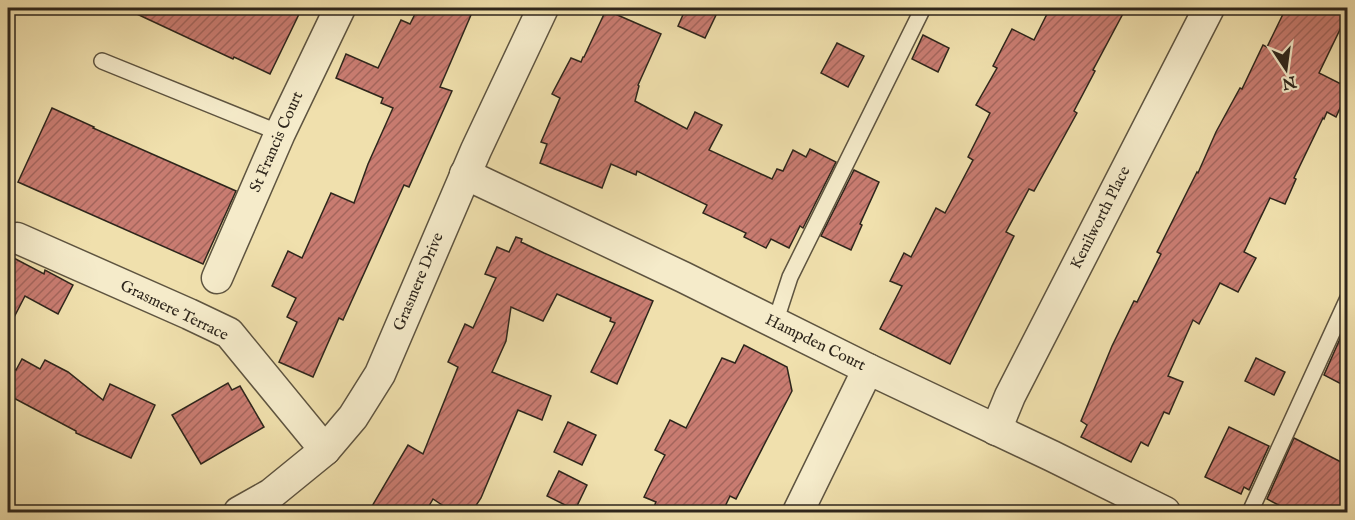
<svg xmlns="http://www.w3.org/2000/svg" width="1355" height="520" viewBox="0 0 1355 520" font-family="'IM FELL English',serif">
<defs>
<pattern id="building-hatch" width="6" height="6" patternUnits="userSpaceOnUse" patternTransform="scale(1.5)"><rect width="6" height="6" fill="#c97c71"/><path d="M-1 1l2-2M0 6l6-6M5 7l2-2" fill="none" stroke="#a4655c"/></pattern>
</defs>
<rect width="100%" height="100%" fill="#f0e0ad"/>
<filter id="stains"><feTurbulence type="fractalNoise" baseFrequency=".00333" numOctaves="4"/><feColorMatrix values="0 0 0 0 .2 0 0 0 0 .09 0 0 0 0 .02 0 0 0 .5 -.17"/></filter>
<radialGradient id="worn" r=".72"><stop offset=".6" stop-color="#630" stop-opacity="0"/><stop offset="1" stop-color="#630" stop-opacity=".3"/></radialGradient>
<g fill="url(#building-hatch)" stroke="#2e261c" stroke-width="1.5">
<path d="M124,8H302L270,74L234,57L233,59Z"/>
<path d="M418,8H474L440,87L452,91L409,187L404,185L343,320L339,318L313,377L279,362L297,322L287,317L296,298L272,286L288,251L302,258L331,193L354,203L368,164L393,108L381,103L383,98L336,78L346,54L378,68L401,20L410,24Z"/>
<path d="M686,8H701L716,15L705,38L678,26Z"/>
<path d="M1050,8H1126L1093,70L1095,71L1074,111L1077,113L1034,191L1029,189L1006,232L1014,236L950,364L880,329L902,286L890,281L904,253L911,257L936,208L945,213L973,160L968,157L990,113L976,105L997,68L993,66L1012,29L1034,40Z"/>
<path d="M1286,8H1347V15L1319,73L1347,87V93L1336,117L1327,112L1324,119L1323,118L1294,178L1296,179L1285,204L1270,198L1244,252L1256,258L1238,292L1220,283L1199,324L1193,320L1168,376L1183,382L1169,414L1164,412L1148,446L1141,442L1131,462L1081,437L1087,425L1081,421L1112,346L1134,301L1137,302L1161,254L1157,252L1197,172L1198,173L1216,132L1240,88L1242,89L1263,45L1267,47Z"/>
<path d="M606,10L661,34L638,85L639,86L635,101L687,129L695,112L722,125L709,150L772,179L777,169L783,171L793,150L806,157L810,149L836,162L803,228L800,226L789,248L771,239L766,248L744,237L746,233L703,213L707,205L637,171L636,175L611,164L602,188L540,163L547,144L541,142L560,98L552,94L571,58L581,62L583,57H584Z"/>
<path d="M923,35L949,48L938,72L912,59Z"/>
<path d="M837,43L864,56L848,87L821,73Z"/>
<path d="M52,108L94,127L93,128L236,191L203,264L18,182Z"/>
<path d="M854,170L879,182L860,224L862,225L851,250L821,236Z"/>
<path d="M516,237L522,239L521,242L544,253L653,301L617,384L591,372L615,323L610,321L611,318L557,294L543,321L511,307L506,341L492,372L551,396L542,420L518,410L481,498L471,513H454L433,499L425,513H368L408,445L423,454L458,367L448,362L465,324L473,328L496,278L485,274L497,247L509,252Z"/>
<path d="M8,255L44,274L45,270L73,285L58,314L25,296L8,329Z"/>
<path d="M1347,323V387L1324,375Z"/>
<path d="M744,345L787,367L792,391L736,499L730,496L722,513H651L656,502L644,497L659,466L665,455L655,450L670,420L686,428L722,358L735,363Z"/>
<path d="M1256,358L1285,372L1274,395L1245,381Z"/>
<path d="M22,359L40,369L45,360L68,372L103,400L110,384L155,405L131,458L76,433V431L8,395V366L16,370Z"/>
<path d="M228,383L232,390L240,386L264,427L201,464L172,415Z"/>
<path d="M568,422L596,435L582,465L554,452Z"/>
<path d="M1229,427L1269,446L1249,490L1244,487L1241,494L1205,477Z"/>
<path d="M1294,438L1347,465V513H1294L1267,499Z"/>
<path d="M559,471L587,485L575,510L547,496Z"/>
</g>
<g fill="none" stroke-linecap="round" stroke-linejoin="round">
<defs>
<g id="service">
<path d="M102,61L280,133"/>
<path d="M775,323L790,277L923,8"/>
<path d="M1250,512L1348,298"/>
</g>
<g id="minor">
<path d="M465,174L683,277L868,369L1052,456L1165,512"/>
<path d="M17,238L189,314L229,333L325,450"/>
<path d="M217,278L280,133L340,8"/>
<path d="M996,430L1010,396L1209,8"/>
<path d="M239,512L271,494L325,450L353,417L380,374L476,150L543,8"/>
<path d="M798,512L868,369"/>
</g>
</defs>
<use href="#service" stroke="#5e5440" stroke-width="18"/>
<use href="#minor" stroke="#5e5440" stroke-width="33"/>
<use href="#service" stroke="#f5ebca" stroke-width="15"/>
<use href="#minor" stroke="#f5ebca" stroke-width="30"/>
</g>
<g text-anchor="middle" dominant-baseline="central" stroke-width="5" stroke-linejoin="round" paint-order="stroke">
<g font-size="16" fill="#2e261c" stroke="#f5ebca">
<text transform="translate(277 142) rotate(-66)">St Francis Court</text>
<text transform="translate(1101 218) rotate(-63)">Kenilworth Place</text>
<text transform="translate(419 282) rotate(-67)">Grasmere Drive</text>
<text transform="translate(174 311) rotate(26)">Grasmere Terrace</text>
<text transform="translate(815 343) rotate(26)">Hampden Court</text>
</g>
</g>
<rect width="1355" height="520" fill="none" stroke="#f0e0ad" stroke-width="30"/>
<rect x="9" y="9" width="1337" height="502" fill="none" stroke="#2e261c" stroke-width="3"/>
<rect x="15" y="15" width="1325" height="490" fill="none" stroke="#2e261c" stroke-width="1.5"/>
<g transform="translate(1286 69) rotate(167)" stroke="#f5ebca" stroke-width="4.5" paint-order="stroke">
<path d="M0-4.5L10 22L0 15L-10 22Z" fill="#2e261c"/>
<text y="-9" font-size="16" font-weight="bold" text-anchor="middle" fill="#2e261c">N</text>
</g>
<rect width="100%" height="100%" filter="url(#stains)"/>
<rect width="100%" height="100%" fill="url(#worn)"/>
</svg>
